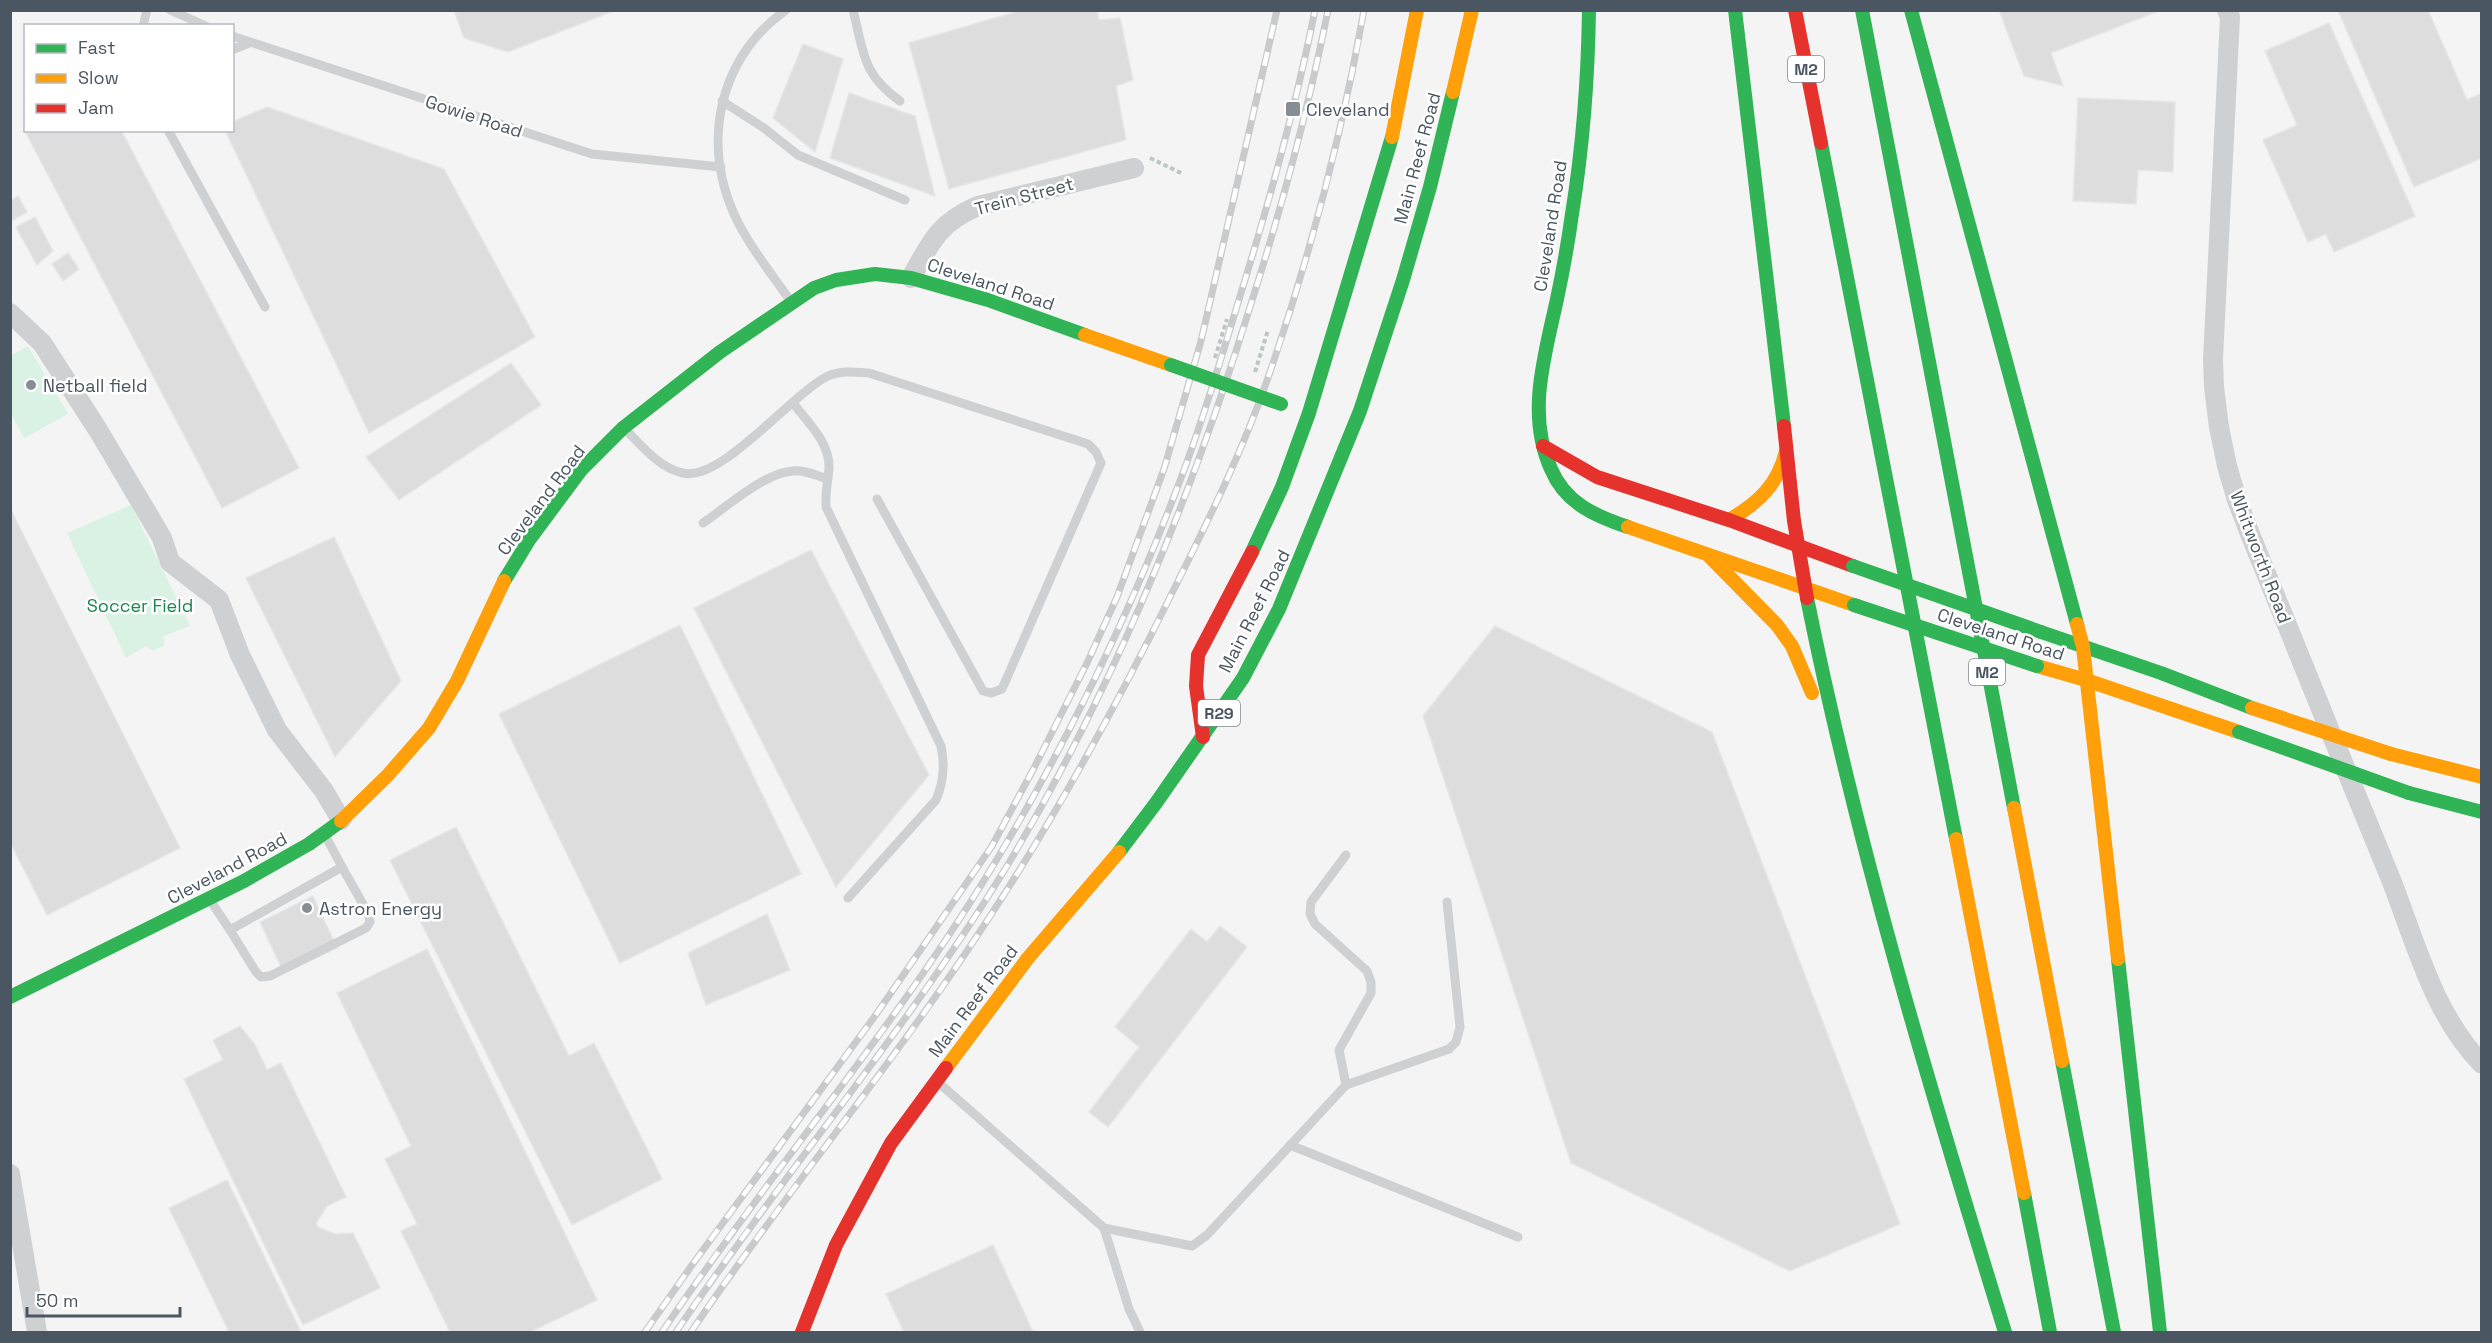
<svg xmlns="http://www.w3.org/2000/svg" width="2492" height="1343" viewBox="0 0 2492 1343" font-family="'Space Grotesk',sans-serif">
<rect width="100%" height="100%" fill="#f4f4f4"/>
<g fill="#d9f2e3">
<path d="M28,346L68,414L24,438L11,414L10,356Z"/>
<path d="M131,505L190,626L164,636V645L153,651L146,646L126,658L67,533Z"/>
</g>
<g fill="#ddddde" stroke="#e5e6e7" stroke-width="1.5">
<path d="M454,10H616L508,52L464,38Z"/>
<path d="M1022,10H1097L1099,20L1120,18L1133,80L1116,86L1126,140L949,189L909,43Z"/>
<path d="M1999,10H2161L2051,53L2063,86L2024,76Z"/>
<path d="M2338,10H2428L2467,100L2482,93V158L2414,187Z"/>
<path d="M2329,23L2415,216L2334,252L2326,234L2308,242L2263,140L2297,125L2265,51Z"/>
<path d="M803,44L843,59L815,152L773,118Z"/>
<path d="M849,93L915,116L935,196L830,158Z"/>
<path d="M2078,98L2175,102L2173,172L2138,170L2136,204L2073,201Z"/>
<path d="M267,107L444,169L535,337L369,433L225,130H232V122Z"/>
<path d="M26,128V130H121L299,468L222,508L24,129Z"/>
<path d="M18,196L27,212L10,222V201Z"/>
<path d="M35,217L53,251L37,265L16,227Z"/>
<path d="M68,253L79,269L63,281L52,264Z"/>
<path d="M511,363L541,405L399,500L366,457Z"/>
<path d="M10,508L180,848L47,915L10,842Z"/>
<path d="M334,537L401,681L335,757L246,578Z"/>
<path d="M811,550L929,775L836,887L694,608Z"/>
<path d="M680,625L801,874L620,963L499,714Z"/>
<path d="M1495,626L1712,732L1900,1224L1790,1271L1571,1163L1423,716Z"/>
<path d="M456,827L569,1056L594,1043L662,1179L572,1225L390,860Z"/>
<path d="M313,896L337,948L284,973L260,922Z"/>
<path d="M767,914L790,970L706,1005L688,953Z"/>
<path d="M1220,926L1247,947L1108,1127L1089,1112L1139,1047L1115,1027L1191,929L1207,942Z"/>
<path d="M427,949L597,1300L530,1332H450L401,1231L417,1224L385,1159L411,1146L337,993Z"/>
<path d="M240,1026L255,1045L267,1070L281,1063L346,1197L327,1206L316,1223L318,1227L335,1234L353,1233L380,1288L303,1325L184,1079L223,1060L213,1040Z"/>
<path d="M227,1180L301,1332H229L169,1208Z"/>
<path d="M993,1245L1033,1332H904L886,1294Z"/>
</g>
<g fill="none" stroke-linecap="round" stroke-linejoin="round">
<g stroke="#bcc7c4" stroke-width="4" stroke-dasharray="4.5 3" stroke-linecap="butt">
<path d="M1150,158L1183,174"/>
<path d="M1215,358L1227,319"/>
<path d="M1255,372L1268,330"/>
</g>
<g stroke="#ced0d2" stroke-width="9">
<path d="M170,10L206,26"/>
<path d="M786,10C720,57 701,140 734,214C748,245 772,274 791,302"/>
<path d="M853,10C864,53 862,74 900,101"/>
<path d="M143,26L147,10"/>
<path d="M232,36L592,154L721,167"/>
<path d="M232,50L249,43"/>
<path d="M722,101L764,128L798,155L905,200"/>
<path d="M168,130L265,307"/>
<path d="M793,403C807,422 830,442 829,468C828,482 825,493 826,507L941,746C945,765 944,781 936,800L848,898"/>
<path d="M625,429C641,445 659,468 683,473C722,482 791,394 828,376C841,370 855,372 869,373L1088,444L1096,452L1101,463L1002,689L991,693L983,691L877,499"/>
<path d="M703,523C727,507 770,467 800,471C809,472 819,476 827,479"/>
<path d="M210,900L230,930L342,867L325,835"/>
<path d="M230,930L256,972L261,977L270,976L366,928L370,922L368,913L342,867"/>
<path d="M940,1084L1104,1228L1192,1246L1207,1235L1346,1085L1339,1050L1371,993V982L1367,971L1315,924L1310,914L1311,902L1346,855"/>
<path d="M1346,1085L1449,1049L1456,1042L1460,1027L1447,902"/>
<path d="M1290,1145L1518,1237"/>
<path d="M1104,1228L1129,1309L1140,1332"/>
</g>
<g stroke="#ced0d2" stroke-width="20">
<path d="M2227,10L2230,17L2213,359L2214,387L2219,427L2227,466L2237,500L2250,534C2296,648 2343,763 2390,877C2415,940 2433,1014 2482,1064"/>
<path d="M911,278C931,242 938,223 978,206L1134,168"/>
<path d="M10,313L42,343L98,430L162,538L170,562L219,600L240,655L277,730L324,791L341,820"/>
<path d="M10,1174L37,1332"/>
</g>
<g stroke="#30b455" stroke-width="14">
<path d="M1589,10C1588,79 1583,146 1572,214C1568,243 1563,271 1557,299C1545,355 1526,414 1551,469C1565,503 1595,516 1628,527"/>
<path d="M1735,10L1784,426"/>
<path d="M1862,10L2014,808"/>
<path d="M1911,10L2077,624"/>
<path d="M1821,143L1956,839"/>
<path d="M1252,552L1282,487L1309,413L1392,137"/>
<path d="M504,581L529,540L581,470L623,428L720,352L814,288L836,280L875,274L911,278L988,300L1085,335"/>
<path d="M1807,598C1857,847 1930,1089 2005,1332"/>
<path d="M2041,632L2161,673L2252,708"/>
<path d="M2409,793L2482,812"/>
<path d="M1119,852L1156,803L1243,678L1279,609L1360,411L1403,280L1430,187L1453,92"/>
<path d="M2118,959L2160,1332"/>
<path d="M10,997L244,881L309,844L341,821"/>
<path d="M2062,1061L2114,1332"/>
<path d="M2024,1193L2050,1332"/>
</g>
<g stroke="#ff9f0a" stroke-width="14">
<path d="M1453,92L1472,10"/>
<path d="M1392,137L1417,10"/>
<path d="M1085,335L1171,365"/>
<path d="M1729,520C1758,503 1778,485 1786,451"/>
<path d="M1628,527L1854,605"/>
<path d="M1710,557L1777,625L1792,646L1812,693"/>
<path d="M2077,624L2083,647L2118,959"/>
<path d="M2037,666L2086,680L2239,732"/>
<path d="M2391,754L2482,777"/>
<path d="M2014,808L2062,1061"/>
<path d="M341,821L388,775L429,728L457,681L504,581"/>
<path d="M1956,839L2024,1193"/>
<path d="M946,1068L1028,958L1119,852"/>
</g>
<g stroke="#e5322d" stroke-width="14">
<path d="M1795,10L1821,143"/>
<path d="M1784,426L1794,521L1807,598"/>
<path d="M1543,446L1597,477L1729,520L1853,566"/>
<path d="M1203,737L1196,686L1198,655L1252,552"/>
<path d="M802,1332L836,1245L891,1143L946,1068"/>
</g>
<defs>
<g id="rail">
<path d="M645,1332L692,1265L875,1016L992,846L1034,768L1087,663L1117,597L1164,469L1201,341L1277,10"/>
<path d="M662,1332C772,1169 903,1019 1003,849C1073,731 1133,606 1181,478C1204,418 1222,355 1241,293C1270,199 1296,106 1315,10"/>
<path d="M676,1332C785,1171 913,1023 1013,856C1115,684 1191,498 1250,307C1281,210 1308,111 1328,10"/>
<path d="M691,1332C778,1203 878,1083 965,954C1043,839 1110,719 1171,595C1207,523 1243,451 1269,375C1310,256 1342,134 1364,10"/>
</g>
</defs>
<use href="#rail" stroke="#c9cacc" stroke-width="7"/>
<use href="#rail" stroke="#fff" stroke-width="4.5" stroke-dasharray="14" stroke-linecap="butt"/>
<g stroke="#30b455" stroke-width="14">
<path d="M1171,365L1281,404"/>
<path d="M1853,566L2041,632"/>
<path d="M1854,605L2037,666"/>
<path d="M2239,732L2409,793"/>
</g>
<path stroke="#ff9f0a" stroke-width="14" d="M2252,708L2391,754"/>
</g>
<g fill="#868d94" stroke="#fff" stroke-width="2">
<rect x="1285" y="101" width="16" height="16" rx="3"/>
<circle cx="31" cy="385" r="6"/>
<circle cx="307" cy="908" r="6"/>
</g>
<g text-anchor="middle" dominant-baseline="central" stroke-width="5" stroke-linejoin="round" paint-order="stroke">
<g fill="#fff" stroke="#808990" stroke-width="1.5">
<rect x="1788" y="56" width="36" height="26" rx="4.5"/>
<rect x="1969" y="659" width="36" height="26" rx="4.5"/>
<rect x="1198" y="700" width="42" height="26" rx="4.5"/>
</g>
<g font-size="16" font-weight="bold" fill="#4a5661">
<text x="1806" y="69">M2</text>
<text x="1987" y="672">M2</text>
<text x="1219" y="713">R29</text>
</g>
<g font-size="18" fill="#4a5661" stroke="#fff" text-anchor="start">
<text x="1306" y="109">Cleveland</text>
<text x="43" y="385">Netball field</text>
<text x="319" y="908">Astron Energy</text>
</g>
<g font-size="18" fill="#4a5661" stroke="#fff">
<text transform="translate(474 116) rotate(18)">Gowie Road</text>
<text transform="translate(1417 158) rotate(-75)">Main Reef Road</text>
<text transform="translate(1024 196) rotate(-15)">Trein Street</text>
<text transform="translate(1550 226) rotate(-81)">Cleveland Road</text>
<text transform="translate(991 284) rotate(18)">Cleveland Road</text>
<text transform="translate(541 500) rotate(-53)">Cleveland Road</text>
<text transform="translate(2261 557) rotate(69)">Whitworth Road</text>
<text transform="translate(1254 611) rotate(-63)">Main Reef Road</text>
<text transform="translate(2001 634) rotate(18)">Cleveland Road</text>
<text transform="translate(227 868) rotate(-28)">Cleveland Road</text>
<text transform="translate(973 1001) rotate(-53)">Main Reef Road</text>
</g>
<g font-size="18" fill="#17864f" stroke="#fff">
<text x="140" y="605">Soccer Field</text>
</g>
</g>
<rect width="2492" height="1343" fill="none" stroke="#4a5661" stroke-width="24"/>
<rect x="24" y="24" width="210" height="108" fill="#ffffff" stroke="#b7bbc0" stroke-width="1.5"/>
<rect x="36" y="44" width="30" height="9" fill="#30b455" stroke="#b7bbc0" stroke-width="1.5"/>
<text x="78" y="54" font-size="18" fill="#4a5661">Fast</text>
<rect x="36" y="74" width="30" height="9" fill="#ff9f0a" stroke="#b7bbc0" stroke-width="1.5"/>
<text x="78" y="84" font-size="18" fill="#4a5661">Slow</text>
<rect x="36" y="104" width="30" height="9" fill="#e5322d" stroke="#b7bbc0" stroke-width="1.5"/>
<text x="78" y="114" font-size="18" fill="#4a5661">Jam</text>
<path d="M27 1307v9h153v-9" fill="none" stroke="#4a5661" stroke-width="3"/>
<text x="36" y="1307" font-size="18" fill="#4a5661" stroke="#ffffff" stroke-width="4.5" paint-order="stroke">50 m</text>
</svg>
